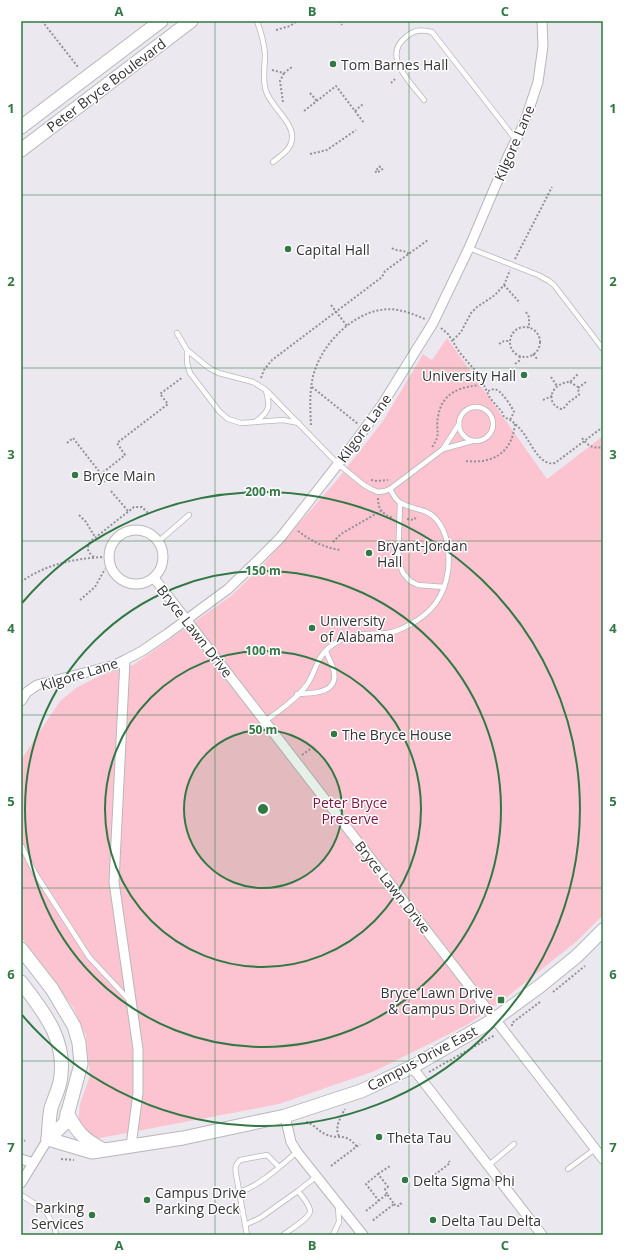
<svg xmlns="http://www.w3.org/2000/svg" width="624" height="1256" viewBox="0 0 624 1256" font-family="'Open Sans',sans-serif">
<rect width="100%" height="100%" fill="#ebe9ef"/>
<path fill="#fcc4d1" d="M447,338L547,479L603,436V915L577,941L507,997L467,1025L375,1071L279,1104L95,1139L83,1132L78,1122L80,1104L90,1076L86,1036L74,1009L21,937V760L60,701L76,688L99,676L133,665L231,596L260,568L337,480L383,421L423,354L432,360Z"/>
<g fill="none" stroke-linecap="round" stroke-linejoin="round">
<defs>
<g id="lane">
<path d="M257,21C261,32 264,42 265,54C265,66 262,79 266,91C271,107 294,122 292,139C291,150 281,155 273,162"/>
<path d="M424,100C411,83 381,56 406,37C414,30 421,29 432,32L516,140"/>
<path d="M469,248L538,275L549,281L554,285L603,349"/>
<path d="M177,333L187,350L209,368L219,373L253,382L266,390L338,464L364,485L371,489L378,492L385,491L390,489L443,449L459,424"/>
<path d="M187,350V363L190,373L219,411L228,419L241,423L283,420L299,423"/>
<circle cx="476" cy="424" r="17"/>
<path d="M255,422C269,412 271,407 266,391"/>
<path d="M443,449L472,441"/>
<path d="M400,503L398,560L403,573L410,581L418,585L444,587"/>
<path d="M159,541L189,515"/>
<path d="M297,694C312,693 338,694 334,672C333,665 328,658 326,651"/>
<path d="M265,721C279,711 295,700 306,686C317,671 315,656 334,644C352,632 367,635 387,633C395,632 402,629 409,625C432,613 444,597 448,571C450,554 448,532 436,519C427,508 412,510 401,503C396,501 393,494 390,489"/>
<path d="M21,845L35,873L89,957L130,1001"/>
<path d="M489,1165L514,1144"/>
<path d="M568,1169L595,1149"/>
<path d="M240,1192C262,1184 279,1167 297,1152"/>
<path d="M21,1195L46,1211L55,1229L56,1235"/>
<path d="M245,1225L260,1218L298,1191"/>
<path d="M247,1235L236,1174C235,1168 235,1165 240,1160L267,1155L279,1167"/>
<path d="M283,1235C288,1231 312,1217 310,1210C309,1204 302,1196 298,1191L317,1176"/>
<path d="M333,1235L339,1222L338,1206"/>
</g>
<g id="street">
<circle cx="136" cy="557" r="27"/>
<path d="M154,578L603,1159"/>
<path d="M125,660L114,882L138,1049V1093L131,1146"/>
<path d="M21,701L27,692L37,685L115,665L125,660L142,651L167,634L228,589L256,562L281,537L349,450L382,405L433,323L469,248L509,154L524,124L538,82L543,46L542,21"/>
<path d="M412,1067L542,1235"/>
<path d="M285,1116L291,1142L297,1152L363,1235"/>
<path d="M21,1159L33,1163"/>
<path d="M21,1183L48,1139"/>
</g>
<g id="secondary">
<path d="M21,127L161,21"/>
<path d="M21,150L191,21"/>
<path d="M21,949L52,989L74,1026L79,1043L81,1064L65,1123L48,1139"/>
<path d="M21,982C44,1012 68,1041 60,1082C58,1091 54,1099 51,1108C49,1118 49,1129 48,1139"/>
<path d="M67,1113C78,1133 82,1138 102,1149"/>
<path d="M48,1139L92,1152L183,1138L285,1116L361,1091L412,1067L495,1019L540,986L577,956L603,930"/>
</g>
</defs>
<use href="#lane" stroke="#b8b6bb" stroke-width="6"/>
<use href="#street" stroke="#b8b6bb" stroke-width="11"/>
<use href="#secondary" stroke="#b8b6bb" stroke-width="15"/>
<g stroke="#939296" stroke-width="2" stroke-dasharray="2 2" stroke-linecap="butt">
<path d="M42,21L78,67"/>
<path d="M339,21L342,25"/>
<path d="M276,30L290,26L297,21"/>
<path d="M272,70L284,73L292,67"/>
<path d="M391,83L395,79"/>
<path d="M310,93L317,101"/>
<path d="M283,102L280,81L284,73"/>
<path d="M304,111L336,86L364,123"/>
<path d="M355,111L363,104"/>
<path d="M310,154L327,150L356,130"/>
<path d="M379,166L380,167L375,171L377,173L384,168"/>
<path d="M392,248C397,252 404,249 409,254"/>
<path d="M515,259L552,187"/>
<path d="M504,285L520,303"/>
<path d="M331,305L347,326"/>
<path d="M526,312L529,317V328"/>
<circle cx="525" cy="342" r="15"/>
<path d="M441,328L448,334L460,353L479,375L490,398L502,412L504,417C511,420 516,424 521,430C530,440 539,467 555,463L603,427"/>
<path d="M453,340L461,332L471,313L477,307L495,295L504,285L510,270"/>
<path d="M499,344L504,341H510"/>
<path d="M533,354L538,360"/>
<path d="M515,364L519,361L520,356"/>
<path d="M551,377L557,386"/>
<path d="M261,378L264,370L272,360L382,277L385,271L428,240"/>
<path d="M570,382L578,387L579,395L569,402L563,409H561C543,402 553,382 570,382L579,373"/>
<path d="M312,387L358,424"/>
<path d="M578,388L586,382"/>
<path d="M488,391C491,390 494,388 497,390C502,392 512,407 514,412L510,420"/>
<path d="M543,400L552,396"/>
<path d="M311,425C310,407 309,384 316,367C326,341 352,315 380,310C396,307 411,313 425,319"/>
<path d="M582,438C588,446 593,449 603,447"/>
<path d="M67,443L73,438L101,474L125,455L117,443L168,404L160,394L183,377"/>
<path d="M432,447C442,433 435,432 438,417C442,391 462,386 485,385"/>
<path d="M466,461C493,464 512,453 515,424"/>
<path d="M101,474L105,482"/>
<path d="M371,480L377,481L388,480"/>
<path d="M111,491L128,511"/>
<path d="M378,498C378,509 382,514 393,518"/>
<path d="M79,515L86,522L95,537"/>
<path d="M407,519L414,520L417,516"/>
<path d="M298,531C311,541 325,548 341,550"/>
<path d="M333,542L341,534L381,511"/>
<path d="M94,557C87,552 86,547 91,541L134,507H142L148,513"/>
<path d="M21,582C46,564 73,559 103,557"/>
<path d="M80,600L95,587L105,569"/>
<path d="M302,755L313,747"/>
<path d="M553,992L585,966"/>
<path d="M512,1026V1023L540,1002"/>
<path d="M429,1072L495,1035"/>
<path d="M306,1122C314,1124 318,1131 325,1134C340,1141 345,1131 357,1147"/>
<path d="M339,1136C334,1128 341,1116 345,1109"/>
<path d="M21,1138L25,1141"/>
<path d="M61,1159L74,1160"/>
<path d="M331,1166L360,1144"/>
<path d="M378,1174L390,1166"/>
<path d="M419,1187L450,1163L449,1161"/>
<path d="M387,1194L385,1189L388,1187"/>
<path d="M379,1201L366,1184L378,1174L389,1188"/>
<path d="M394,1204L396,1206H398L401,1204L399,1202"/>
<path d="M366,1211L387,1194L394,1204L372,1221"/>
</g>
<use href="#lane" stroke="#fff" stroke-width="4.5"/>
<use href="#street" stroke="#fff" stroke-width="9"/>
<use href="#secondary" stroke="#fff" stroke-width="13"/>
</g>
<path fill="none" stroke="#317844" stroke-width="1" stroke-opacity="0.55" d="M215,21V1235M409,21V1235M21,195H603M21,368H603M21,541H603M21,715H603M21,888H603M21,1061H603"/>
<circle cx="263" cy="809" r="79" fill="#317844" fill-opacity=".12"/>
<g fill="none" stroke="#317844" stroke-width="2">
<circle cx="263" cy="809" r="79"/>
<circle cx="263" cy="809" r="158"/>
<circle cx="263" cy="809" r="238"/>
<path d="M22 603A317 317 0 1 1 22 1015"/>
</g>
<g fill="#317844" stroke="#fff" stroke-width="1.5">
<circle cx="333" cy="64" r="4"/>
<circle cx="288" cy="249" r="4"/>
<circle cx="524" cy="375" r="4"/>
<circle cx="75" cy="475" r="4"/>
<circle cx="369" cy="553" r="4"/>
<circle cx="312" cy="628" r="4"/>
<circle cx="334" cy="734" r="4"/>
<rect x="497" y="996" width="8" height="8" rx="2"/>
<circle cx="379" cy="1137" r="4"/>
<circle cx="405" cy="1180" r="4"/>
<circle cx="147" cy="1200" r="4"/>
<circle cx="92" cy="1215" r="4"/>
<circle cx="433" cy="1220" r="4"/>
</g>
<g text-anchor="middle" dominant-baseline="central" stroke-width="3" stroke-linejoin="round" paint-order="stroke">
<g font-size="14" fill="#343335" stroke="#fff" text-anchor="start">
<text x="341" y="64">Tom Barnes Hall</text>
<text x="296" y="249">Capital Hall</text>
<text x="516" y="375" text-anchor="end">University Hall</text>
<text x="83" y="475">Bryce Main</text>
<text x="377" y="545">Bryant-Jordan<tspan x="377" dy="16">Hall</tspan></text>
<text x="320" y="620">University<tspan x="320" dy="16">of Alabama</tspan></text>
<text x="342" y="734">The Bryce House</text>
<text x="493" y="992" text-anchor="end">Bryce Lawn Drive<tspan x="493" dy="16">&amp; Campus Drive</tspan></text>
<text x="387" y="1137">Theta Tau</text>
<text x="413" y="1180">Delta Sigma Phi</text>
<text x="155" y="1192">Campus Drive<tspan x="155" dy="16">Parking Deck</tspan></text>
<text x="84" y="1207" text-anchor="end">Parking<tspan x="84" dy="16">Services</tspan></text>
<text x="441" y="1220">Delta Tau Delta</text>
</g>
<g font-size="14" fill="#343335" stroke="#fff">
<text transform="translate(106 85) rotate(-37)">Peter Bryce Boulevard</text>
<text transform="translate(514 143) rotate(-67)">Kilgore Lane</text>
<text transform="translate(364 428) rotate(-54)">Kilgore Lane</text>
<text transform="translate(195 631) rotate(52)">Bryce Lawn Drive</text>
<text transform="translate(79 674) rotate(-17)">Kilgore Lane</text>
<text transform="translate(393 887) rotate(52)">Bryce Lawn Drive</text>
<text transform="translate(422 1058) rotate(-28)">Campus Drive East</text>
</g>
<g font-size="14" fill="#7f153f" stroke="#fff">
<text x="350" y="802">Peter Bryce<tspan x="350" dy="16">Preserve</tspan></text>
</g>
</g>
<circle cx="263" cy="809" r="6" fill="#317844" stroke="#fff" stroke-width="2"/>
<g font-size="12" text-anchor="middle" font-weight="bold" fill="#317844" stroke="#fff" stroke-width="3" stroke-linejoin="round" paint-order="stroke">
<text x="263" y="496">200 m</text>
<text x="263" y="575">150 m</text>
<text x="263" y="655">100 m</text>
<text x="263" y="734">50 m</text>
</g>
<rect width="624" height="1256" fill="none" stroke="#ffffff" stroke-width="44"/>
<rect x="22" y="22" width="580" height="1212" fill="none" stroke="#317844" stroke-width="1.5"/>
<g font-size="13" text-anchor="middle" font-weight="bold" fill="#317844">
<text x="119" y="16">A</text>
<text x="312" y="16">B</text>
<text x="505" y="16">C</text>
<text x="11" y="113">1</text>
<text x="613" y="113">1</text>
<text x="11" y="286">2</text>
<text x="613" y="286">2</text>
<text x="11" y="459">3</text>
<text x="613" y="459">3</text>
<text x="11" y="633">4</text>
<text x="613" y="633">4</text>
<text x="11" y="806">5</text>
<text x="613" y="806">5</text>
<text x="11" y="979">6</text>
<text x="613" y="979">6</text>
<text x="11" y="1152">7</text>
<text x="613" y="1152">7</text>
<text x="119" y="1250">A</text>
<text x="312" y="1250">B</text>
<text x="505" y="1250">C</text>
</g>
</svg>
